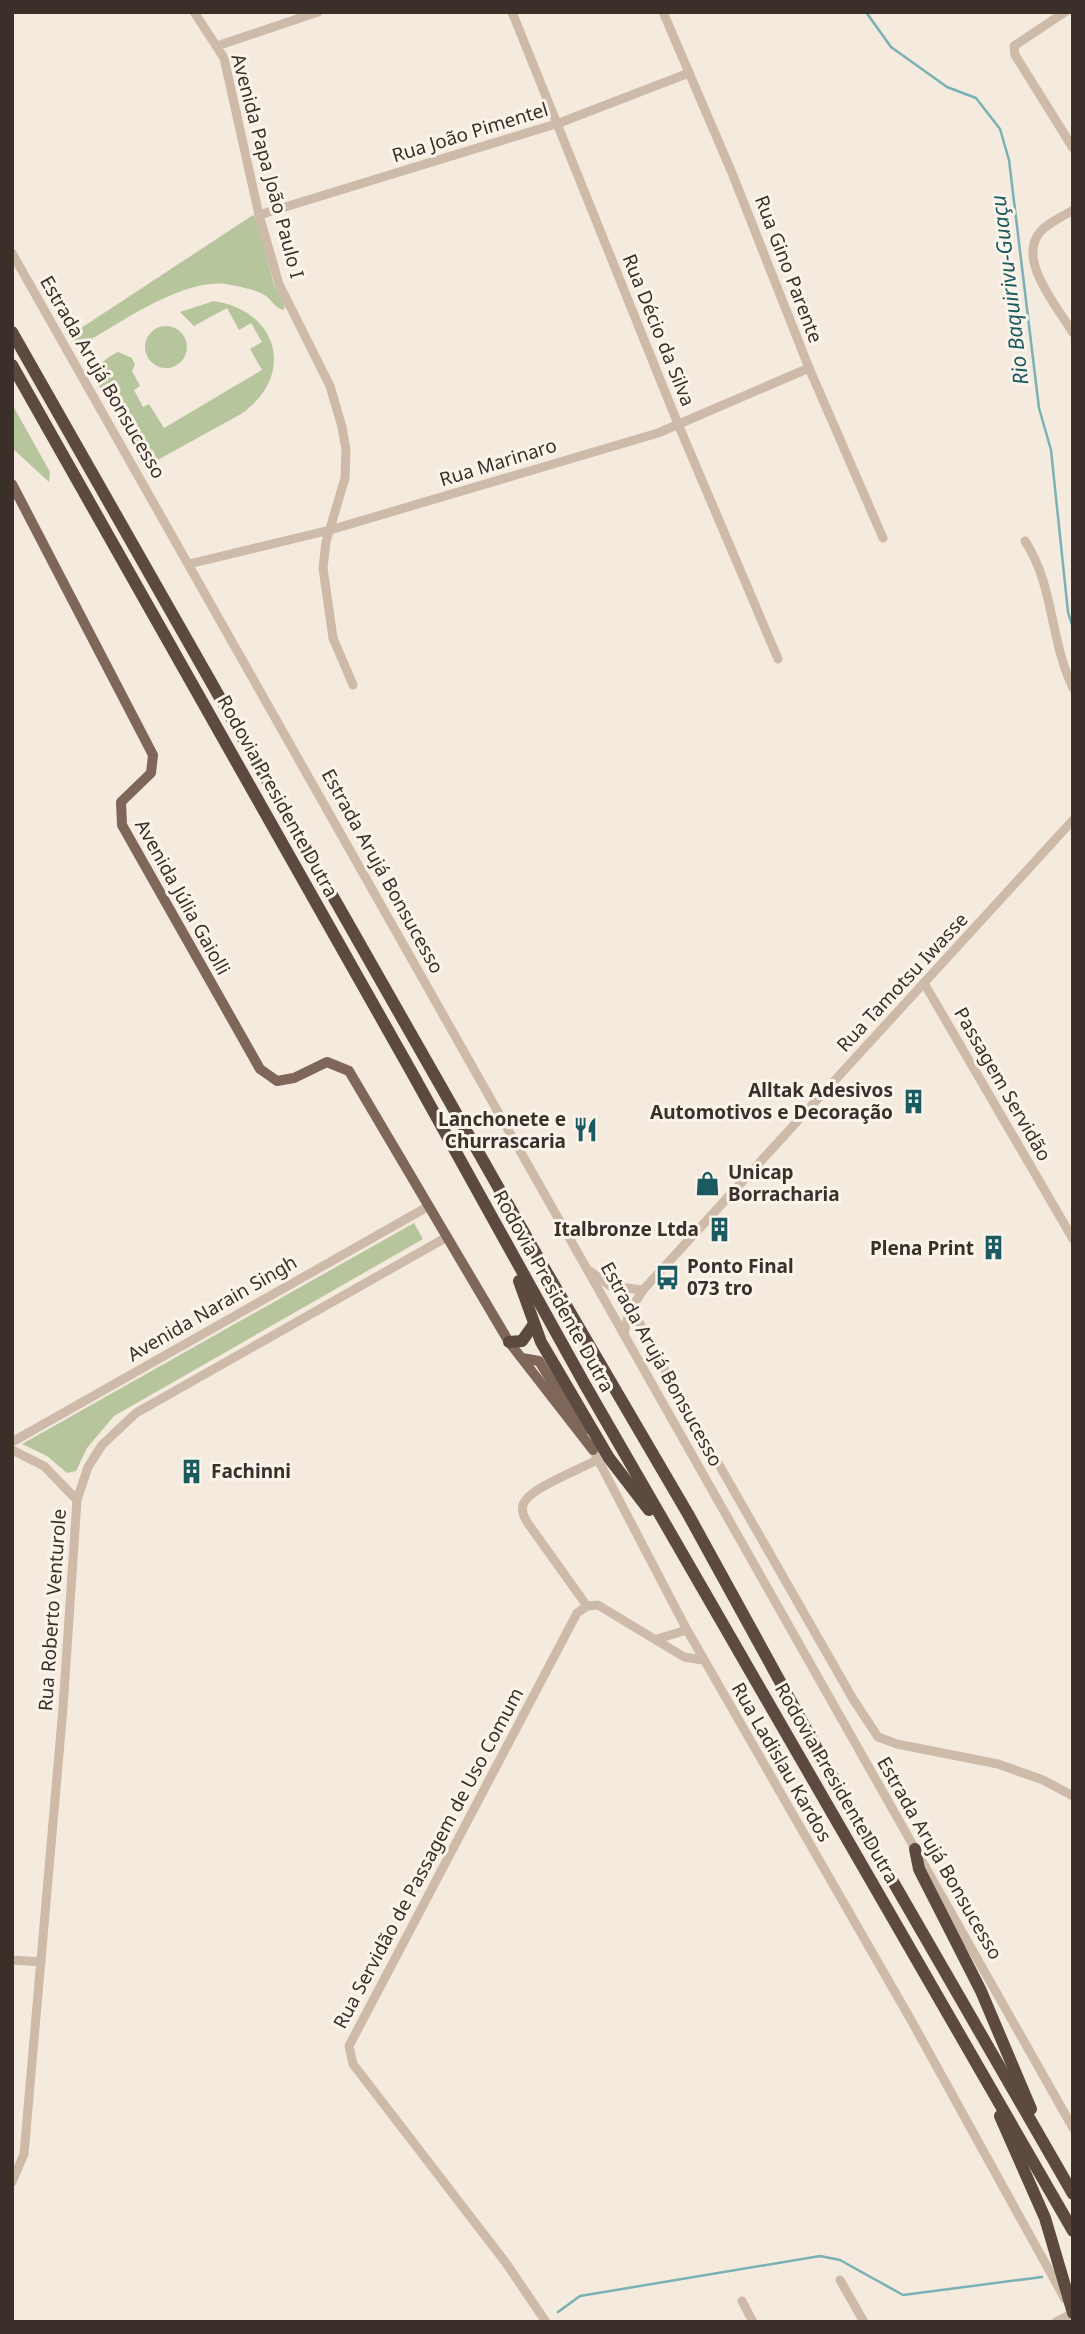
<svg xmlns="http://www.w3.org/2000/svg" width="1085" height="2334" viewBox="0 0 1085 2334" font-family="'Noto Sans',sans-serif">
<rect width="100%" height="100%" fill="#f5eade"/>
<g fill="#b7c59c">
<path d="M253,215L257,221L274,285L285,304L284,310C274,308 272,299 263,294C255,290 242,287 232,285C188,274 120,323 83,344L75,343L69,336Z"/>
<path d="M214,301C279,311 296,376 241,414L145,467L99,386C94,366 101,361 118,352L132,358L135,365L132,371L140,386L134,390L143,407L149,404L164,428L262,370L250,349L262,342L251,323L239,330L227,308L194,326L180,312Z"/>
<circle cx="166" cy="347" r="21"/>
<path d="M12,404L50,472L49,482L12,448Z"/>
<path d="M414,1223L423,1239L114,1416L87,1448L76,1471L67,1473L47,1456L22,1444Z"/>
</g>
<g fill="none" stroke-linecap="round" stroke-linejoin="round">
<g stroke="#7ab1b4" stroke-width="2.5">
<path d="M866,12L891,47L947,87L976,98L1000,129L1009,160L1039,408L1051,450L1068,612L1073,628"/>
<path d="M558,2312L580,2296L820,2256L840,2260L903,2295L1042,2277"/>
</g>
<g stroke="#cebaa8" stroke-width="9">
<path d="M194,12L224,58L259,215L279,284L330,386L342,427L346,450L345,478L326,542L323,568L333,638L353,685"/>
<path d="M512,12L678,424L778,659"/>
<path d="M663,12L732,173L809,368L883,538"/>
<path d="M1065,12L1014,46L1015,55L1073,148"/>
<path d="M217,46L318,12"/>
<path d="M1073,210C1062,217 1049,222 1041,231C1015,259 1058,307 1073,333"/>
<path d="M259,215L559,123L689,73"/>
<path d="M12,253L1073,2128"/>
<path d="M1025,541C1054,585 1050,641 1073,688"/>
<path d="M189,564L330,530L658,433L809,368"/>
<path d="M924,983L1073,1239"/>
<path d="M590,1271L610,1286L643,1290"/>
<path d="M633,1305L634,1313L662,1365L853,1699L878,1737L897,1744L998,1764L1043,1780L1073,1796"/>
<path d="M624,1334L629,1312L643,1290L1073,820"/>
<path d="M12,1442L429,1206"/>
<path d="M12,1450L44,1466L77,1500"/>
<path d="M593,1450L687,1630L911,2020L1065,2299"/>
<path d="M587,1606L527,1522C523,1515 520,1508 525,1501C534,1487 580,1469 597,1460"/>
<path d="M657,1639L687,1630"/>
<path d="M12,1960L41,1962"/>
<path d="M12,2182L24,2154L63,1708L77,1500L88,1467L102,1445L136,1413L447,1237"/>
<path d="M840,2280L864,2322"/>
<path d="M742,2301L753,2322"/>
<path d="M546,2322L506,2263L353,2064L349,2046L577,1613L587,1606L598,1605L684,1657L703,1660"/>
<path d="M1056,2322L1073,2313"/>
</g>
<g stroke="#7e6659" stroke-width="10">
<path d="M12,484L153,755L151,773L121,802L122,825L260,1069L277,1081L294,1078L327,1062L349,1071L509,1342L593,1450"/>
<path d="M522,1358L539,1361L583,1432"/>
</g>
<g stroke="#5c493f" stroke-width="12">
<path d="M12,332L543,1266L688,1514L827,1767L1073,2194"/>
<path d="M12,365L411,1071L584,1383L1073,2231"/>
<path d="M519,1281L541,1342L609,1458L649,1510"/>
<path d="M509,1342L522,1341L534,1324"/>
<path d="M915,1849L919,1869L981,1991L1031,2109"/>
<path d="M1000,2116L1045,2218L1073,2313"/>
</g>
</g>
<defs>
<symbol id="building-bare" viewBox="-9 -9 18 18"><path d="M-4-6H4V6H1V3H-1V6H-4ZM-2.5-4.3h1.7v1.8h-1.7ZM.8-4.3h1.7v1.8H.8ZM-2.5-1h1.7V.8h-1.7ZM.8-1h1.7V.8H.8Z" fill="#1b5a60" stroke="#fbf4eb" stroke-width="2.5" paint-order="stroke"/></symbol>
<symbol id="restaurant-bare" viewBox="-9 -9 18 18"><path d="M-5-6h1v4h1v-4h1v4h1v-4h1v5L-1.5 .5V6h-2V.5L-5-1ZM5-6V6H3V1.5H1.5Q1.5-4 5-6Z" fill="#1b5a60" stroke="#fbf4eb" stroke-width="2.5" paint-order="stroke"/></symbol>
<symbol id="shop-bare" viewBox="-9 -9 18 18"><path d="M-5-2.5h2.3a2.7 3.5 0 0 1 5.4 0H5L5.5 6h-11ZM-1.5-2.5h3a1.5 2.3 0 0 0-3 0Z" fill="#1b5a60" stroke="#fbf4eb" stroke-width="2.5" paint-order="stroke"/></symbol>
<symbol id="bus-bare" viewBox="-9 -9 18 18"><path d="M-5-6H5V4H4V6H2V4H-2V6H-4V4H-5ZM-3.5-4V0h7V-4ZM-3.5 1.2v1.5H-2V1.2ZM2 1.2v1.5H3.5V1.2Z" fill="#1b5a60" stroke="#fbf4eb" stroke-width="2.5" paint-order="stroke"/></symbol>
</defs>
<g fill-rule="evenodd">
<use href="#building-bare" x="896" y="1084" width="35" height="35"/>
<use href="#restaurant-bare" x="568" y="1112" width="35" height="35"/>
<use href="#shop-bare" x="690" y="1166" width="35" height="35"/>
<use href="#building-bare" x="702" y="1212" width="35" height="35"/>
<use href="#building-bare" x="976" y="1230" width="35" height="35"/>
<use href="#bus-bare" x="650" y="1260" width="35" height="35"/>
<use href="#building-bare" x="174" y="1454" width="35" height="35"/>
</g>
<g text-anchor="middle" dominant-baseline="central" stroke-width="6" stroke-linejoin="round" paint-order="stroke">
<g font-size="19" fill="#3b2f29" stroke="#fbf4eb">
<text transform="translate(470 132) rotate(-17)">Rua João Pimentel</text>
<text transform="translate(268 166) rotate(75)">Avenida Papa João Paulo I</text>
<text transform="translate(789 269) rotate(69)">Rua Gino Parente</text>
<text transform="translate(659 330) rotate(68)">Rua Décio da Silva</text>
<text transform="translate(103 377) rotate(60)">Estrada Arujá Bonsucesso</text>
<text transform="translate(498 462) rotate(-17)">Rua Marinaro</text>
<text transform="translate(278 796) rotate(61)">Rodovia Presidente Dutra</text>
<text transform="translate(383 871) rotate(61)">Estrada Arujá Bonsucesso</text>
<text transform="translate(183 897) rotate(61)">Avenida Júlia Gaiolli</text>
<text transform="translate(902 982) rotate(-47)">Rua Tamotsu Iwasse</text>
<text transform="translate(1003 1084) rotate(60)">Passagem Servidão</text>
<text transform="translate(554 1291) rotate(61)">Rodovia Presidente Dutra</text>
<text transform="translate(212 1308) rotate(-30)">Avenida Narain Singh</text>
<text transform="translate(662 1364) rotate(61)">Estrada Arujá Bonsucesso</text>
<text transform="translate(52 1610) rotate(-86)">Rua Roberto Venturole</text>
<text transform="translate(782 1762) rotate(60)">Rua Ladislau Kardos</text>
<text transform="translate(837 1783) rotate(60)">Rodovia Presidente Dutra</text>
<text transform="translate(428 1858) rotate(-62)">Rua Servidão de Passagem de Uso Comum</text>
<text transform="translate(940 1858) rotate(60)">Estrada Arujá Bonsucesso</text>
</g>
<g font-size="19" font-weight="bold" fill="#3b2f29" stroke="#fbf4eb" text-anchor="end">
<text x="893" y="1090">Alltak Adesivos<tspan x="893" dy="22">Automotivos e Decoração</tspan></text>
<text x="566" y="1119">Lanchonete e<tspan x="566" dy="22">Churrascaria</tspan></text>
<text x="728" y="1172" text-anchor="start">Unicap<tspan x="728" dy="22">Borracharia</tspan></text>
<text x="699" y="1229">Italbronze Ltda</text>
<text x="974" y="1248">Plena Print</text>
<text x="687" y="1266" text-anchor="start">Ponto Final<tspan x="687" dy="22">073 tro</tspan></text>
<text x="211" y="1471" text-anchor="start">Fachinni</text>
</g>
<g font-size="21" font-style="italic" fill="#1b5a60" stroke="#fbf4eb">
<text transform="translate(1009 290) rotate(-97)">Rio Baquirivu-Guaçu</text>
</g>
</g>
<rect width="1085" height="2334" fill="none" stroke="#3b2f29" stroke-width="28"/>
</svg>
